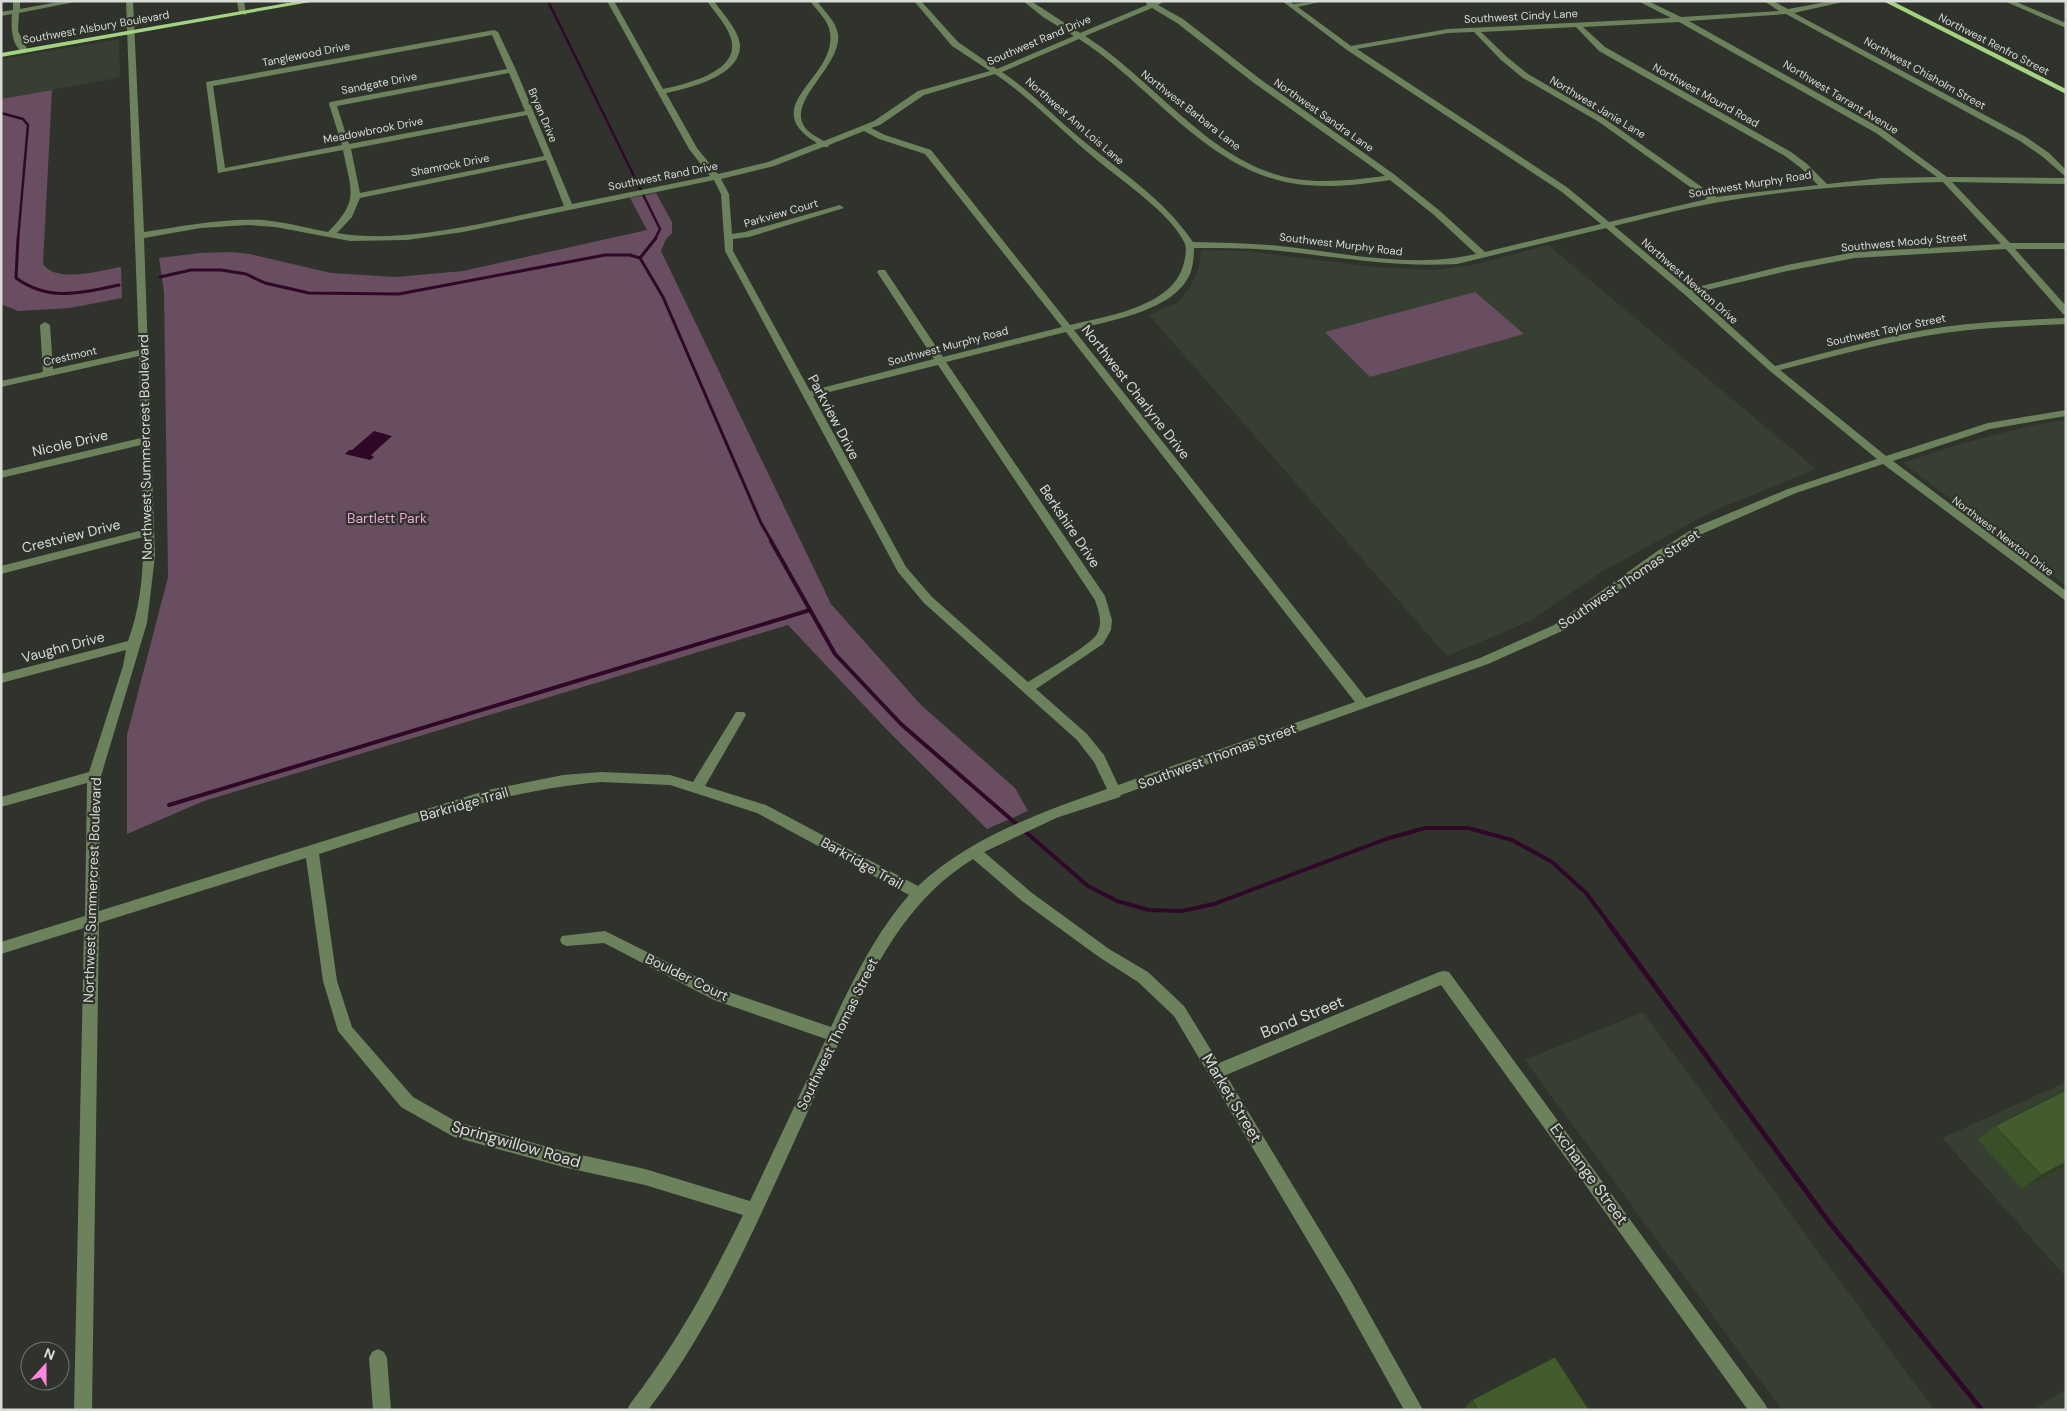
<svg xmlns="http://www.w3.org/2000/svg" width="2067" height="1411" viewBox="0 0 2067 1411" font-family="'DM Sans',sans-serif">
<rect width="100%" height="100%" fill="#2f332c"/>
<g fill="#373f32">
<path d="M114,40H119L120,76L117,78L1,99V59Z"/>
<path d="M1548,245L1816,469L1713,511L1603,571L1530,621L1447,656L1149,315L1177,303L1190,288L1199,267L1201,250L1247,251L1374,267L1433,270L1473,265Z"/>
<path d="M2066,420V586L1903,463L1963,443L2038,424Z"/>
<path d="M1643,1012L1934,1410H1782L1525,1060Z"/>
<path d="M2066,1082V1277L1942,1138Z"/>
<path d="M2066,1389V1410H2033Z"/>
</g>
<g fill="#694d61">
<path d="M52,90L43,264C56,284 101,270 121,267L122,298L70,308L18,311L1,304V99Z"/>
<path d="M656,193L672,222V233L666,239L661,251L831,604L921,705L1015,788L1028,811L987,829L891,734L788,625L204,801L127,834V735L168,577L164,292L159,258L200,253L232,252L250,254L331,273L396,277L463,271L647,230L630,198Z"/>
<path d="M1475,292L1524,334L1370,377L1325,332Z"/>
</g>
<path fill="#300827" d="M374,431L392,436L371,455L374,457L370,460L345,454L349,450H352Z"/>
<g fill="none" stroke-linecap="round" stroke-linejoin="round">
<g stroke="#300827" stroke-width="2.5">
<path d="M548,1L660,229L655,239"/>
<path d="M1,113L23,119L28,125L18,239"/>
</g>
<g stroke="#300827" stroke-width="3">
<path d="M18,238L16,278C49,302 82,293 119,285"/>
<path d="M640,258L656,238"/>
<path d="M160,277L191,270H221L246,274L265,283L309,293L399,294L605,255H630L640,258L663,297L761,523L772,542"/>
</g>
<g stroke="#300827" stroke-width="4">
<path d="M771,541L835,654L901,724L1088,886L1117,901L1149,910L1182,911L1214,904L1386,839L1425,828H1468L1512,840L1552,862L1586,893L1610,925"/>
<path d="M169,805L810,610"/>
</g>
<path stroke="#300827" stroke-width="5" d="M1609,924L1829,1222L1982,1410"/>
<g fill="#6c825c" fill-rule="evenodd">
<path d="M13,1H20V9L63,1H80L19,13L18,31L28,51L24,53C11,46 11,27 12,14L1,16V12L13,10Z"/>
<path d="M126,1H133L144,232C183,226 223,218 263,220C285,222 307,228 328,232C360,200 351,191 343,150L218,173L206,82L494,30L498,32L516,70L572,204L710,176L689,149L607,1H614L663,89C685,84 735,73 732,44C731,29 715,13 707,1H714C722,13 739,30 740,45C741,76 689,88 666,93L697,148L718,174L768,162L817,143C755,106 837,78 830,33C829,21 817,11 810,1H817C824,11 836,21 838,34C842,65 790,98 803,124C806,132 817,137 824,141L874,121L918,91L990,71L952,46L914,1H921L958,42L997,69L1074,36L1043,17L1023,1H1031L1080,33L1147,5L1146,2L1165,1L1158,5L1183,19L1260,79L1395,175L1440,211L1485,252L1601,224L1562,192L1347,50L1282,1H1290L1293,4L1323,1L1298,7L1351,46L1448,29L1671,18L1638,1H1648L1681,17L1779,11L1764,1H1773L1788,9L1832,1H1847L1794,13L2026,137L2049,153L2066,170V177L2043,157L2020,141L1786,14L1689,21L1882,129L1947,177L2066,178V184L1952,182L2010,243H2066V249H2015L2066,306V315L2063,314L2006,249L1855,258L1787,271L1694,293L1775,366C1831,351 1886,336 1943,327C1984,321 2025,320 2066,318V324C2025,326 1984,327 1944,333C1889,341 1834,356 1780,370L1886,456L1988,423L2066,410V416L1990,429L1893,461L2066,591V601L1883,464L1796,493L1704,533L1664,558L1562,631L1488,664L1121,795L1120,797L1056,818L984,852L1032,893L1109,949L1148,972L1184,1006L1219,1063L1439,972L1444,971L1449,972L1765,1404L1768,1410H1748L1441,985L1226,1075L1352,1283L1423,1410H1404L1340,1295L1174,1016L1138,982L1099,957L1022,901L973,859C906,900 873,969 841,1038C827,1069 813,1100 799,1131C755,1227 713,1326 648,1410H627L630,1404C677,1343 709,1284 743,1215L645,1185L563,1167L454,1137L401,1107L338,1031L323,981L306,858L99,923L92,1410H74L84,928L1,954V942L85,916L87,783L1,807V797L89,772L123,666L126,650L1,683V674L128,641C140,609 144,571 143,537L1,574V566L143,530L141,445L1,478V471L141,438L139,356L1,387V381L43,372L40,325L45,322L50,325L53,369L139,350ZM1152,8L1177,23L1254,83L1385,176C1354,180 1321,184 1290,178C1210,162 1152,78 1085,36ZM1679,22L1876,133L1937,177L1882,178L1827,184L1807,164L1791,152L1605,47L1583,27ZM1576,27L1599,51L1785,156L1801,168L1818,185L1716,197L1605,119L1528,74L1507,57L1481,32ZM1474,32L1501,60L1523,78L1599,122L1707,199L1609,222L1568,188L1357,49L1448,33ZM492,35L507,69L330,102L329,104L342,145L225,168L213,86ZM1079,39C1150,84 1205,168 1291,183C1324,189 1358,185 1390,180L1434,215L1476,254C1412,269 1345,253 1280,246C1251,243 1222,243 1193,242C1163,197 1116,169 1075,134C1050,113 1029,90 1002,72ZM509,73L525,111L349,144L337,106ZM995,74C1032,99 1063,132 1097,160C1122,181 1172,214 1185,244C1187,249 1185,260 1183,266C1171,307 1107,316 1070,325L931,150L885,135L871,128L880,125L924,95ZM527,115L544,156L360,193L351,149ZM864,131L879,139L925,154L1062,327L943,357L885,270H879L877,272L934,359L810,391L733,251V239L749,237L844,208L840,205L745,232L732,234L729,194L721,179L774,166L823,147H828L829,145ZM546,160L564,206C493,220 409,245 337,233L352,217L360,198ZM714,180L721,194L725,251L898,572L924,603L1077,740L1094,762L1107,789C1039,813 971,837 918,886L766,805L705,786L746,715L744,712H736L693,782L670,775L601,772L563,775L488,790L99,911L101,776L147,623L155,556L144,238L201,228L248,225L275,227L350,241L407,240L463,232ZM1943,182L2001,244L1855,252L1787,265L1689,289L1614,226C1647,218 1681,209 1714,203C1789,189 1867,184 1943,182ZM1606,228L1684,294L1770,371L1877,459L1788,489L1696,527L1656,552L1554,625L1480,658L1366,698L1074,330C1110,320 1173,312 1190,274C1193,266 1194,257 1194,248C1220,248 1245,248 1271,250C1333,256 1394,268 1457,264ZM1066,332L1355,702L1118,785L1104,755L1087,734L1036,689L1103,644L1111,630L1112,620L1105,596L946,362ZM938,365L1095,600C1099,612 1103,623 1097,634C1092,644 1041,674 1028,682L932,597L906,567L813,396ZM601,782L670,785L757,813L909,895C875,934 853,980 831,1027L723,990L605,931L562,936L560,940L562,944L567,946L604,943L714,1000L826,1039L750,1201L645,1169L563,1151L457,1122L413,1097L352,1027L337,981L319,854C412,824 503,790 601,782Z"/>
<path d="M237,1H244L246,15L239,13Z"/>
<path d="M2004,1H2014L2066,23V28Z"/>
<path d="M378,1349L384,1352L387,1358L391,1410H373L369,1358L372,1352Z"/>
</g>
<g fill="#a4d283" fill-rule="evenodd">
<path d="M299,1H316L1,57V53Z"/>
<path d="M1883,1H1892L2066,89V94Z"/>
</g>
</g>
<g fill="#394f28">
<path d="M2066,1090V1166L2022,1189L1978,1140L1995,1126Z"/>
<path d="M1472,1400L1589,1410H1463Z"/>
</g>
<path fill="#2e4020" d="M2066,1162V1166L2022,1189L2041,1175Z"/>
<g fill="#425c2e" stroke="#2e4020">
<path d="M2066,1090V1162L2041,1175L1995,1126Z"/>
<path d="M1555,1357L1589,1410H1478L1472,1400Z"/>
</g>
<g text-anchor="middle" dominant-baseline="central" stroke-width="4.5" stroke-linejoin="round" paint-order="stroke">
<g font-size="11" fill="#d8dbd6" stroke="#2f332c">
<text transform="translate(1521 16) rotate(-3)">Southwest Cindy Lane</text>
<text transform="translate(96 27) rotate(-10)">Southwest Alsbury Boulevard</text>
<text transform="translate(1039 40) rotate(-23)">Southwest Rand Drive</text>
<text transform="translate(1994 44) rotate(27)">Northwest Renfro Street</text>
<text transform="translate(306 54) rotate(-11)">Tanglewood Drive</text>
<text transform="translate(1925 73) rotate(29)">Northwest Chisholm Street</text>
<text transform="translate(379 83) rotate(-11)">Sandgate Drive</text>
<text transform="translate(1706 95) rotate(29)">Northwest Mound Road</text>
<text transform="translate(1841 97) rotate(31)">Northwest Tarrant Avenue</text>
<text transform="translate(1598 107) rotate(31)">Northwest Janie Lane</text>
<text transform="translate(1191 110) rotate(38)">Northwest Barbara Lane</text>
<text transform="translate(543 115) rotate(67)">Bryan Drive</text>
<text transform="translate(1324 115) rotate(35)">Northwest Sandra Lane</text>
<text transform="translate(1075 121) rotate(41)">Northwest Ann Lois Lane</text>
<text transform="translate(373 130) rotate(-11)">Meadowbrook Drive</text>
<text transform="translate(450 165) rotate(-11)">Shamrock Drive</text>
<text transform="translate(663 176) rotate(-11)">Southwest Rand Drive</text>
<text transform="translate(1750 184) rotate(-9)">Southwest Murphy Road</text>
<text transform="translate(781 213) rotate(-16)">Parkview Court</text>
<text transform="translate(1904 242) rotate(-5)">Southwest Moody Street</text>
<text transform="translate(1341 244) rotate(7)">Southwest Murphy Road</text>
<text transform="translate(1690 281) rotate(41)">Northwest Newton Drive</text>
<text transform="translate(1886 330) rotate(-12)">Southwest Taylor Street</text>
<text transform="translate(948 346) rotate(-15)">Southwest Murphy Road</text>
<text transform="translate(70 356) rotate(-13)">Crestmont</text>
<text transform="translate(2003 536) rotate(37)">Northwest Newton Drive</text>
</g>
<g font-size="14" fill="#d8dbd6" stroke="#2f332c">
<text transform="translate(1136 392) rotate(52)">Northwest Charlyne Drive</text>
<text transform="translate(834 417) rotate(62)">Parkview Drive</text>
<text transform="translate(70 443) rotate(-13)">Nicole Drive</text>
<text transform="translate(145 447) rotate(-91)">Northwest Summercrest Boulevard</text>
<text transform="translate(1070 526) rotate(56)">Berkshire Drive</text>
<text transform="translate(71 536) rotate(-14)">Crestview Drive</text>
<text transform="translate(1629 579) rotate(-34)">Southwest Thomas Street</text>
<text transform="translate(63 647) rotate(-15)">Vaughn Drive</text>
<text transform="translate(1217 756) rotate(-20)">Southwest Thomas Street</text>
<text transform="translate(464 804) rotate(-16)">Barkridge Trail</text>
<text transform="translate(862 863) rotate(29)">Barkridge Trail</text>
<text transform="translate(92 890) rotate(-88)">Northwest Summercrest Boulevard</text>
<text transform="translate(687 977) rotate(26)">Boulder Court</text>
<text transform="translate(837 1034) rotate(-64)">Southwest Thomas Street</text>
</g>
<g font-size="14" fill="#eca4d8" stroke="#2f332c">
<text x="387" y="518">Bartlett Park</text>
</g>
<g font-size="16" fill="#d8dbd6" stroke="#2f332c">
<text transform="translate(1302 1017) rotate(-22)">Bond Street</text>
<text transform="translate(1232 1098) rotate(59)">Market Street</text>
<text transform="translate(516 1144) rotate(16)">Springwillow Road</text>
<text transform="translate(1589 1174) rotate(54)">Exchange Street</text>
</g>
</g>
<rect width="2067" height="1411" fill="none" stroke="#d8dbd6" stroke-width="5"/>
<g transform="translate(45 1366) rotate(21)"><circle r="24" fill="#2f332c" stroke="#737670"/>
<path d="M0-4L9 19L0 12L-9 19Z" fill="#fe85e0"/>
<text y="-8" font-size="14" font-weight="bold" text-anchor="middle" fill="#d8dbd6">N</text>
</g>
</svg>
